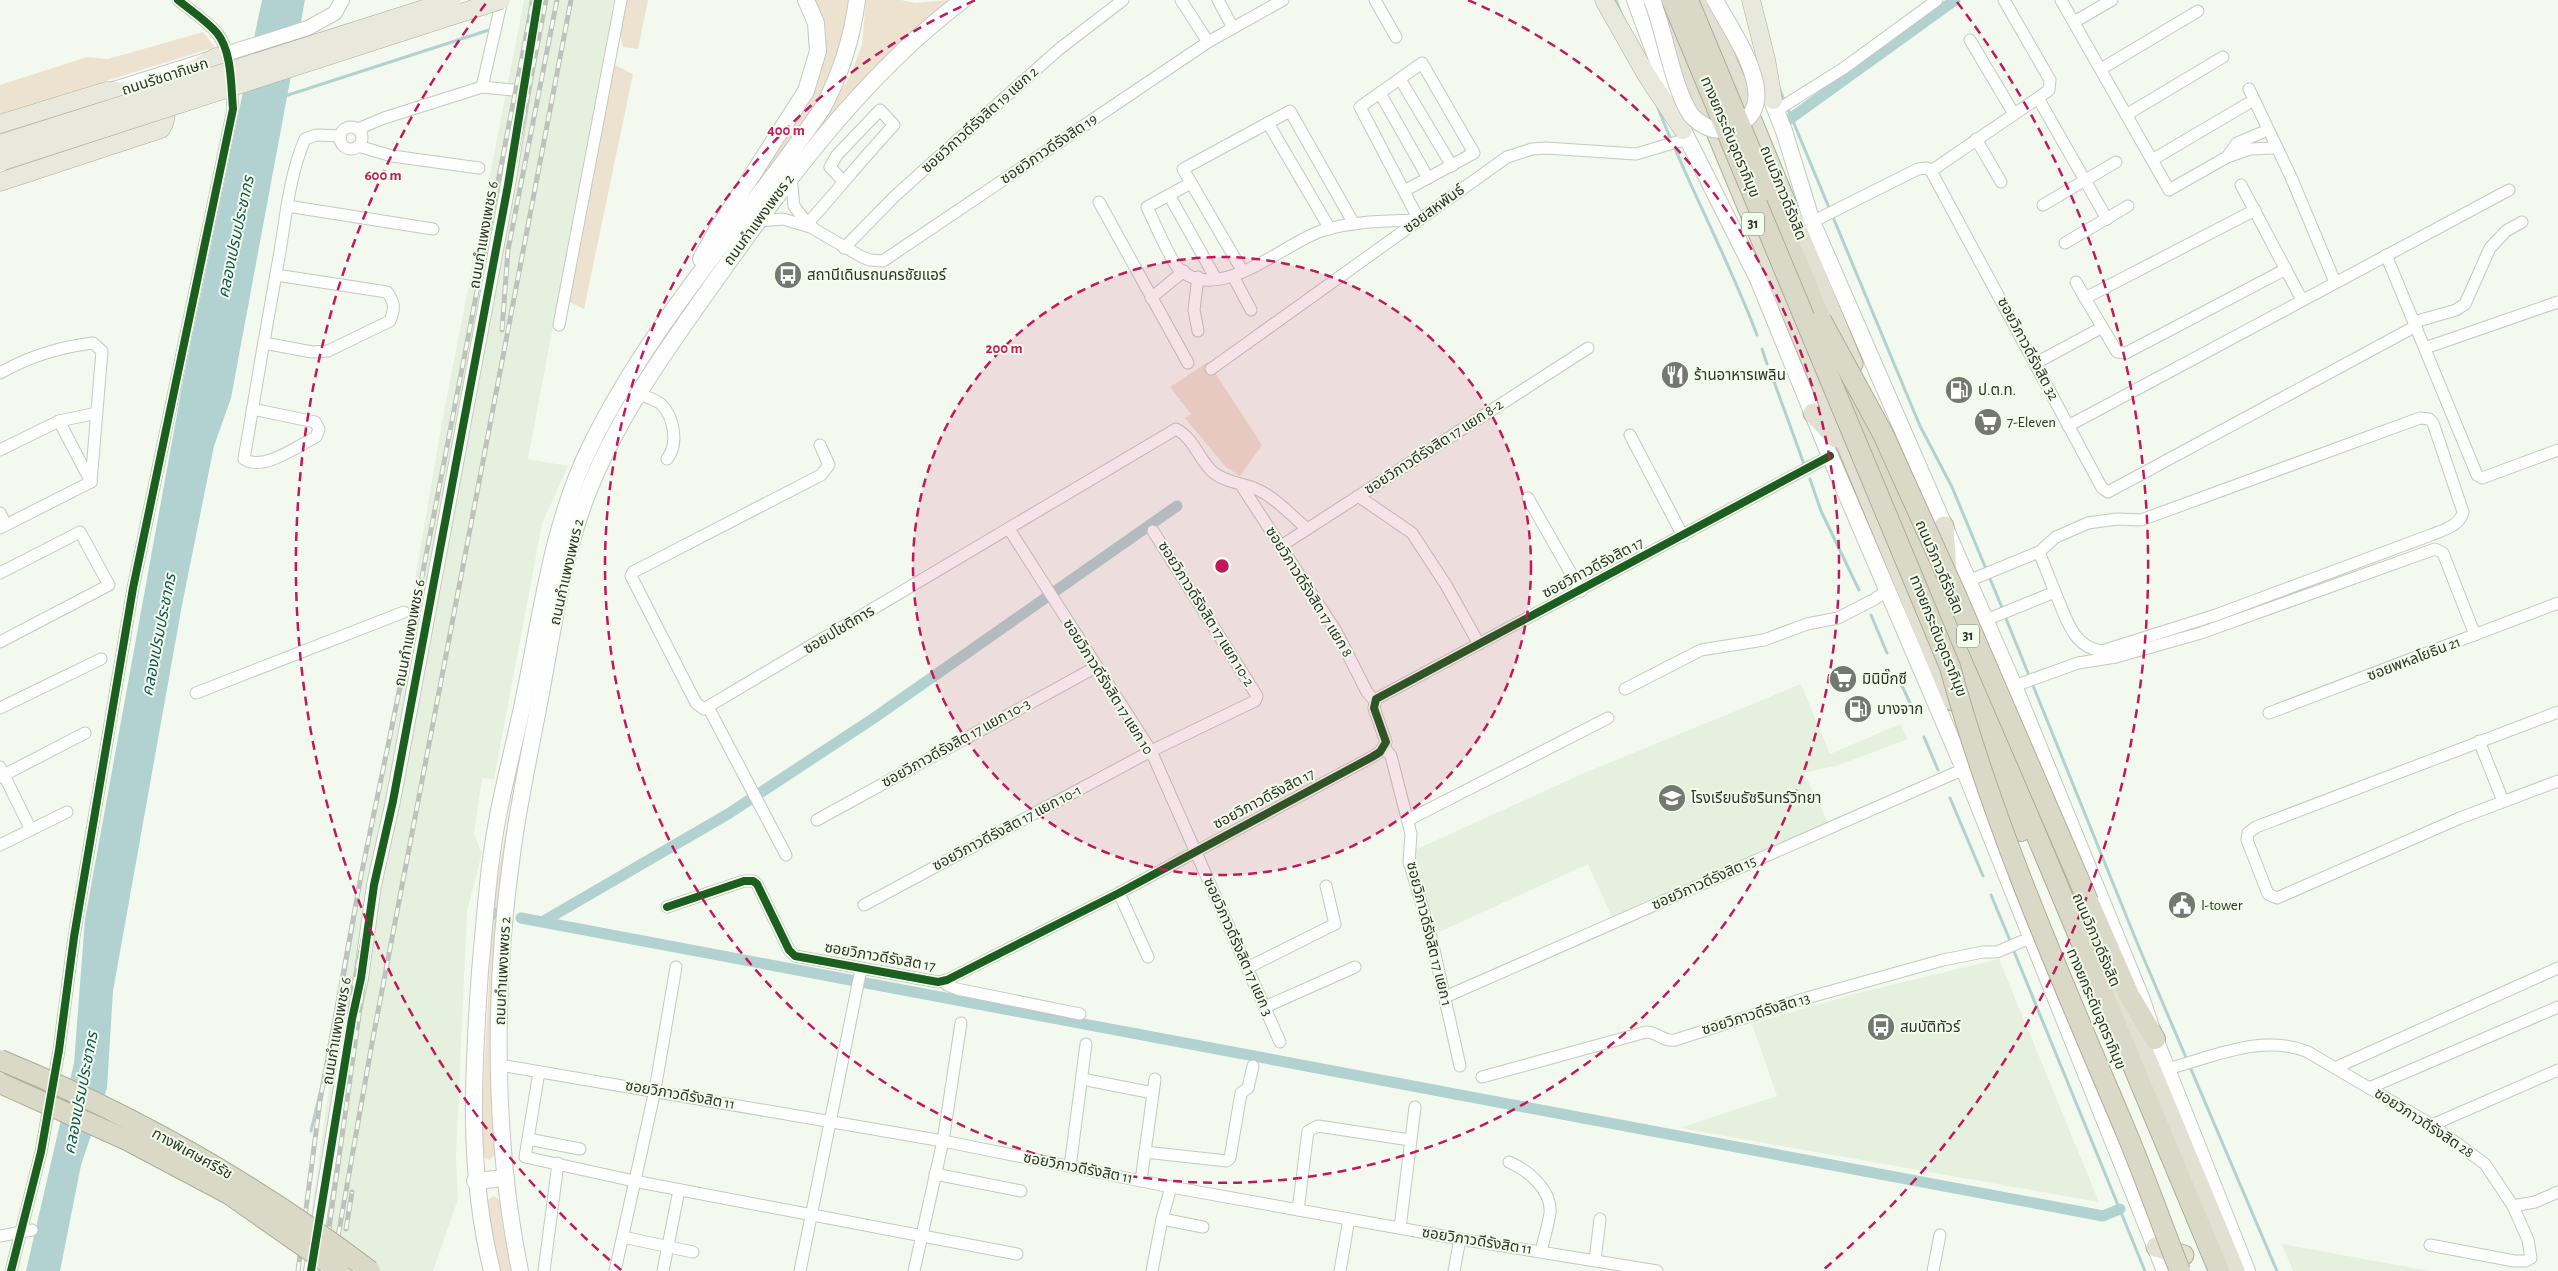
<svg xmlns="http://www.w3.org/2000/svg" width="2558" height="1271" viewBox="0 0 2558 1271" font-family="'Alegreya Sans','Noto Sans Thai',sans-serif">
<rect width="100%" height="100%" fill="#f3f9ef"/>
<g fill="#e6f0df">
<path d="M524,0H614L528,459L568,466L542,524L494,779L482,778L474,834L482,853L467,911L456,1158L458,1199L433,1271H303L338,1025L443,417Z"/>
<path d="M1801,684L1830,754L1900,724L1908,739L1839,765L1804,773L1828,822L1612,917L1588,864L1439,932L1414,864L1415,850L1582,774Z"/>
<path d="M1999,959L2099,1202L1680,1128L1777,1096L1752,1024L1854,994Z"/>
<path d="M2282,1244L2430,1271H2293Z"/>
</g>
<g fill="#ede2d0">
<path d="M626,0H648L638,49L623,47L619,31Z"/>
<path d="M810,0H848L845,32L838,65L808,119L724,231L814,84Z"/>
<path d="M866,0H901L915,3L948,0L923,22L822,127L659,351L619,411L603,442L506,844L497,1152L490,1160L481,1156V1131L493,904L521,745L576,498L615,412L707,272L826,114L850,76L862,45Z"/>
<path d="M203,32L215,47L0,114V85L87,57L108,59Z"/>
<path d="M613,64L633,74L584,309L569,302Z"/>
<path d="M1208,362L1262,445L1240,476L1226,467L1185,418L1191,414L1170,387Z"/>
<path d="M494,1196L502,1202L503,1226L512,1271H500L488,1219L486,1201Z"/>
</g>
<path fill="#b1d2d0" d="M262,0H305L231,398L214,446L182,605L113,991L107,1088L81,1165L60,1271H26L74,1063L85,919L183,381Z"/>
<g fill="none" stroke-linecap="round" stroke-linejoin="round">
<g stroke="#b1d2d0" stroke-width="3">
<path d="M1616,0L1622,16"/>
<path d="M1780,90L1920,426L1952,487L2003,610"/>
<path d="M285,96L489,30"/>
<path d="M1658,108C1688,185 1728,258 1757,335"/>
<path d="M1762,349L1767,364"/>
<path d="M1773,379L1804,464"/>
<path d="M1810,479L1821,511L1859,590"/>
<path d="M1871,615L1887,653"/>
<path d="M2005,616L2030,678"/>
<path d="M1897,675L1910,703"/>
<path d="M2032,683L2138,945L2277,1271"/>
<path d="M1924,737L1938,770"/>
<path d="M1950,798L1983,876"/>
<path d="M1991,895L2011,943"/>
<path d="M2013,949L2145,1271"/>
<path d="M311,1131L336,1026L357,904"/>
</g>
<g stroke="#b1d2d0" stroke-width="11">
<path d="M1780,126L1955,0"/>
<path d="M494,913L496,914"/>
<path d="M521,918L2103,1216L2120,1209"/>
<path d="M542,922L728,814L874,718L1177,506"/>
</g>
<defs>
<g id="minor">
<path d="M1181,0L1208,42"/>
<path d="M1218,0L1233,28"/>
<path d="M1375,0L1396,37"/>
<path d="M2004,0L2050,80L2049,90L2038,98"/>
<path d="M2061,0L2169,190L2227,157"/>
<path d="M2074,22L2112,0"/>
<path d="M1970,40L2014,114"/>
<path d="M2101,69L2198,11"/>
<path d="M1400,79L1452,166"/>
<path d="M482,87L523,91"/>
<path d="M2249,89L2291,177L2335,282"/>
<path d="M1380,93L1428,178"/>
<path d="M1777,110L1844,68L1937,0"/>
<path d="M2126,115L2223,57"/>
<path d="M1268,123L1330,229"/>
<circle cx="351" cy="138" r="11"/>
<path d="M358,129L384,118L482,87L502,0"/>
<path d="M2268,130L2237,143L2227,157L2250,149L2276,148"/>
<path d="M1976,139L2001,182"/>
<path d="M358,146L392,156L479,168"/>
<path d="M2152,160L2247,104"/>
<path d="M1931,171L2038,98L2107,219"/>
<path d="M791,177L794,206L803,218L814,229L862,257L870,260L883,261L1208,42L1283,0"/>
<path d="M1191,183L1147,207C1153,220 1170,259 1178,268C1217,306 1283,244 1321,231C1352,221 1386,221 1419,220L1360,107L1422,63L1474,153L1404,191"/>
<path d="M2241,185L2302,300"/>
<path d="M1169,195L1216,279"/>
<path d="M1099,202L1188,363"/>
<path d="M2043,205L2116,162"/>
<path d="M287,206L433,229"/>
<path d="M2255,210L2085,298L2117,352L2126,353L2286,269"/>
<path d="M758,221L783,219L810,227"/>
<path d="M1812,222L1918,169L1927,168L1931,171L2102,488L2108,492L2416,326"/>
<path d="M808,223C837,191 864,157 894,125L880,110L837,155L830,167L843,181"/>
<path d="M2065,243L2128,206"/>
<path d="M844,248L896,195L1058,50L1123,0"/>
<path d="M2386,255L2477,475L2482,478L2558,450"/>
<path d="M1243,272L1183,169L1290,111L1354,224"/>
<path d="M1233,276L1251,310"/>
<path d="M2076,282L2085,298"/>
<path d="M1151,298L1184,271"/>
<path d="M2414,322L2456,310L2465,304L2490,248L2506,231L2522,222"/>
<path d="M559,325L621,0"/>
<path d="M1198,331L1194,310L1198,277"/>
<path d="M264,343L312,352L328,351L390,321C395,308 395,303 387,292L276,275"/>
<path d="M2425,348L2558,302"/>
<path d="M2036,363L2101,328"/>
<path d="M1211,369L1507,157L1532,149L1546,148L1636,154L1687,139"/>
<path d="M0,373C30,356 59,347 93,343L102,351L91,482L59,421"/>
<path d="M639,394C646,397 655,399 661,404C674,417 679,444 667,459"/>
<path d="M252,409L315,422L319,429L316,437C297,446 263,472 244,459C255,392 267,324 279,257C286,217 289,176 305,139L316,135L340,136"/>
<path d="M2068,426L2509,190"/>
<path d="M1630,435L1683,536"/>
<path d="M820,445L829,465L821,475L633,572L631,576L696,703L704,709L1176,429C1195,439 1199,461 1214,473C1226,482 1240,483 1254,488C1274,496 1291,515 1307,529"/>
<path d="M0,450L59,421L97,413"/>
<path d="M1241,485L1336,631L1367,692L1375,701"/>
<path d="M1358,496L1412,533L1446,585L1479,644"/>
<path d="M1528,498L1581,591"/>
<path d="M0,513L6,525"/>
<path d="M0,528L91,482"/>
<path d="M1009,529L1151,751L1280,1042"/>
<path d="M1281,546L1588,348"/>
<path d="M0,573L80,532L109,585L0,642"/>
<path d="M1968,581L2039,552"/>
<path d="M1986,620L2055,592L2039,552L2056,537L2088,523L2117,519L2141,520L2420,418L2429,419L2433,423L2463,512C2460,526 2443,530 2431,535L2216,615L2102,651C2072,647 2066,617 2055,592"/>
<path d="M2014,686L2078,663L2116,657L2201,633L2435,549L2443,553L2475,635"/>
<path d="M1625,689L1701,650L1764,640L1807,624L1838,618L1875,599L1887,590"/>
<path d="M196,693L404,612"/>
<path d="M708,707L786,855"/>
<path d="M0,708L101,659"/>
<path d="M2558,712L2256,827L2248,833L2247,840L2268,894L2277,898L2460,818L2558,781"/>
<path d="M2269,713L2558,603"/>
<path d="M2479,741L2503,801"/>
<path d="M1384,747L1391,756L1411,834L1409,862L1430,932L1460,1066"/>
<path d="M0,767L31,830"/>
<path d="M0,777L85,733"/>
<path d="M817,820L1096,667"/>
<path d="M1408,820L1608,718"/>
<path d="M0,845L67,812"/>
<path d="M1119,893L1148,957"/>
<path d="M864,905L1151,751L1255,701L1257,696L1254,691L1153,531"/>
<path d="M667,907L744,881H753L757,884L789,950L795,956L938,982L947,980L1119,893L1372,757L1380,752L1386,742L1374,708L1376,699L1830,456"/>
<path d="M1247,968L1335,924L1326,886"/>
<path d="M945,980L947,985L957,989L1080,1014"/>
<path d="M1445,997L1964,769"/>
<path d="M1265,1007L1355,967"/>
<path d="M500,1065L943,1141L1171,1187L1460,1239L1657,1271"/>
<path d="M2337,1067L2558,968"/>
<path d="M2167,1069C2213,1057 2262,1033 2308,1052L2432,1125L2485,1164L2513,1206L2528,1240L2531,1258L2526,1261H2514L2430,1245"/>
<path d="M539,1072L525,1157L634,1181L1017,1254"/>
<path d="M1482,1077L1646,1032C1658,1032 1663,1042 1675,1040L1803,999L1943,960L1983,952H1997L2032,937"/>
<path d="M1082,1079L1153,1093"/>
<path d="M2369,1088L2558,1007"/>
<path d="M2432,1125L2558,1070"/>
<path d="M528,1139L580,1149"/>
<path d="M1145,1152L1227,1161L1230,1158L1241,1093L1248,1088L1253,1066"/>
<path d="M1509,1162C1528,1170 1552,1190 1550,1213C1548,1226 1544,1239 1541,1251"/>
<path d="M1070,1167L1086,1044"/>
<path d="M935,1174L1021,1191"/>
<path d="M1141,1181L1155,1079"/>
<path d="M2513,1206L2535,1202L2558,1192"/>
<path d="M1298,1210L1308,1131L1318,1126L1410,1140"/>
<path d="M1162,1219L1203,1227"/>
<path d="M1400,1228L1415,1107"/>
<path d="M0,1236L32,1230"/>
<path d="M623,1237L693,1252"/>
<path d="M1595,1260L1600,1219"/>
<path d="M11,1271L41,1152L59,1050L74,937L133,588L233,109C231,86 232,51 217,33C206,20 190,10 178,0"/>
<path d="M544,1271L558,1163"/>
<path d="M615,1271L655,1090L676,967"/>
<path d="M663,1271L679,1190"/>
<path d="M800,1271L861,969"/>
<path d="M914,1271L943,1141L961,1023"/>
<path d="M1152,1271L1162,1219L1171,1187"/>
<path d="M1340,1271L1349,1219"/>
<path d="M1454,1271L1460,1239"/>
<path d="M1933,1271L1940,1235"/>
</g>
<g id="tertiary">
<path d="M114,89L308,28L335,13L342,0"/>
<path d="M311,1271L352,1019L361,978L374,885L393,801L508,185L538,0"/>
</g>
<g id="secondary">
<path d="M1635,0L1683,130L1758,279L1830,456L1964,769L2165,1271"/>
<path d="M1767,88L1784,131L1812,222L2014,686L2142,1000L2155,1039L2247,1271"/>
<path d="M701,259L717,230L806,91L818,51L816,23L806,0"/>
<path d="M475,1181L506,1178"/>
<path d="M492,1271C467,1171 473,1073 480,971C485,919 488,867 498,816C506,774 517,734 525,693C542,610 553,521 591,445C651,323 745,220 822,109C841,74 852,39 857,0"/>
<path d="M520,1271C493,1138 493,988 512,854C519,800 531,747 541,693C553,629 562,562 585,500C615,420 666,350 715,281C788,179 862,76 963,0"/>
</g>
<g id="primary">
<path d="M1604,0L1647,76L1683,130"/>
<path d="M1751,0L1766,59L1773,100"/>
<path d="M0,124L106,91L134,92L143,94L155,103"/>
<path d="M0,182L161,129C171,115 161,98 170,83L216,57"/>
</g>
<g id="trunk">
<path d="M1661,0L1953,701"/>
<path d="M1702,0L1853,364"/>
<path d="M1813,413L1836,438"/>
<path d="M1944,526L1947,572"/>
<path d="M2116,985L2235,1271"/>
<path d="M2156,1247L2184,1255"/>
</g>
<g id="motorway">
<path d="M1769,194L1827,335"/>
<path d="M1849,387L2219,1271"/>
<path d="M1973,720L2021,831"/>
<path d="M2088,901L2129,995L2155,1039"/>
</g>
</defs>
<use href="#minor" stroke="#c4c9c1" stroke-width="13"/>
<use href="#tertiary" stroke="#c4c9c1" stroke-width="16"/>
<use href="#secondary" stroke="#c4c9c1" stroke-width="18"/>
<use href="#primary" stroke="#adad97" stroke-width="19"/>
<use href="#trunk" stroke="#adad97" stroke-width="21"/>
<use href="#motorway" stroke="#adad97" stroke-width="22"/>
<use href="#minor" stroke="#fdfefd" stroke-width="11"/>
<use href="#tertiary" stroke="#fdfefd" stroke-width="14"/>
<use href="#secondary" stroke="#fdfefd" stroke-width="16"/>
<use href="#primary" stroke="#e9e8dc" stroke-width="18"/>
<use href="#trunk" stroke="#e2e0d2" stroke-width="19"/>
<use href="#motorway" stroke="#dad9c7" stroke-width="20"/>
<defs>
<g id="rail">
<path d="M502,330L508,250L557,0"/>
<path d="M346,1229L352,1192"/>
<path d="M298,1271L320,1101L361,876L410,639L533,0"/>
<path d="M313,1271L353,989L423,641L546,0"/>
<path d="M323,1271L370,937"/>
<path d="M332,1271L372,1043L571,0"/>
</g>
</defs>
<use href="#rail" stroke="#bfc1be" stroke-width="5"/>
<use href="#rail" stroke="#f2fdeb" stroke-width="3" stroke-dasharray="9" stroke-linecap="butt"/>
<defs>
<path id="secondary-bridge" d="M1652,0C1665,32 1673,89 1691,115C1699,124 1712,132 1725,129C1793,114 1732,33 1715,0"/>
<g id="primary-bridge">
<path d="M0,144L452,0"/>
<path d="M3,161L501,0"/>
</g>
<g id="motorway-bridge">
<path d="M1672,0L1950,667C1993,825 2060,976 2124,1127C2144,1174 2161,1223 2180,1271"/>
<path d="M1688,0L1767,190"/>
<path d="M1821,320L1883,434L1955,593L2088,901"/>
<path d="M0,1060C132,1114 257,1185 370,1271"/>
<path d="M0,1083L127,1140L229,1194L339,1271"/>
</g>
</defs>
<use href="#secondary-bridge" stroke="#c4c9c1" stroke-width="18" stroke-linecap="butt"/>
<use href="#primary-bridge" stroke="#adad97" stroke-width="19" stroke-linecap="butt"/>
<use href="#motorway-bridge" stroke="#adad97" stroke-width="22" stroke-linecap="butt"/>
<use href="#secondary-bridge" stroke="#fdfefd" stroke-width="16"/>
<use href="#primary-bridge" stroke="#e9e8dc" stroke-width="18"/>
<use href="#motorway-bridge" stroke="#dad9c7" stroke-width="20"/>
<defs>
<g id="cycleway">
<path d="M667,907L744,881H753L757,884L789,950L795,956L938,982L947,980L1119,893L1372,757L1380,752L1386,742L1374,708L1376,699L1830,456"/>
<path d="M11,1271L41,1152L59,1050L74,937L133,588L233,109C231,86 232,51 217,33C206,20 190,10 178,0"/>
<path d="M311,1271L352,1019L361,978L374,885L393,801L508,185L538,0"/>
</g>
</defs>
<use href="#cycleway" stroke="#f2fdeb" stroke-width="11"/>
<use href="#cycleway" stroke="#1b5e20" stroke-width="8"/>
</g>
<circle cx="1222" cy="566" r="309" fill="#c2185b" fill-opacity=".12"/>
<g fill="none" stroke="#c2185b" stroke-width="2.5" stroke-dasharray="9 6">
<circle cx="1222" cy="566" r="309"/>
<path d="M1468 0A617 617 0 1 1 976 0"/>
<path d="M621 1270A926 926 0 0 1 487 2M1957 2A926 926 0 0 1 1823 1270"/>
</g>
<defs>
<symbol id="bus-disc" viewBox="-11 -11 22 22"><circle r="9.5" fill="#737870" stroke="#f2fdeb"/><path d="M-5-6H5V4H4V6H2V4H-2V6H-4V4H-5ZM-3.5-4V0h7V-4ZM-3.5 1.2v1.5H-2V1.2ZM2 1.2v1.5H3.5V1.2Z" fill="#fff"/></symbol>
<symbol id="restaurant-disc" viewBox="-11 -11 22 22"><circle r="9.5" fill="#737870" stroke="#f2fdeb"/><path d="M-5-6h1v4h1v-4h1v4h1v-4h1v5L-1.5 .5V6h-2V.5L-5-1ZM5-6V6H3V1.5H1.5Q1.5-4 5-6Z" fill="#fff"/></symbol>
<symbol id="fuel-disc" viewBox="-11 -11 22 22"><circle r="9.5" fill="#737870" stroke="#f2fdeb"/><path d="M-5.5-6h7V0h2V4h1.3V-2.5L3-4.5l.8-.8L6-3V5H2.5V1h-1V6h-7ZM-4.2-4.7v3.2H.2V-4.7Z" fill="#fff"/></symbol>
<symbol id="supermarket-disc" viewBox="-11 -11 22 22"><circle r="9.5" fill="#737870" stroke="#f2fdeb"/><path d="M-6-5.5h2.5l.6 2H6L4.5 2H-2.5L-4.4-4H-6ZM-1.5 3.2a1.3 1.3 0 1 0 .1 0ZM3 3.2a1.3 1.3 0 1 0 .1 0Z" fill="#fff"/></symbol>
<symbol id="school-disc" viewBox="-11 -11 22 22"><circle r="9.5" fill="#737870" stroke="#f2fdeb"/><path d="M0-5L7-2L0 1L-7-2ZM-4 1L0 2.5L4 1V4Q0 6-4 4Z" fill="#fff"/></symbol>
<symbol id="civic-disc" viewBox="-11 -11 22 22"><circle r="9.5" fill="#737870" stroke="#f2fdeb"/><path d="M-.6-6.5H3V-4.5H.6V-3L4-1V1h2V6H-6V1h2V-1L-.6-3ZM-1.2 2.5V6h2.4V2.5Z" fill="#fff"/></symbol>
</defs>
<g fill-rule="evenodd">
<use href="#bus-disc" x="772" y="259" width="32" height="32"/>
<use href="#restaurant-disc" x="1659" y="359" width="32" height="32"/>
<use href="#fuel-disc" x="1943" y="374" width="32" height="32"/>
<use href="#supermarket-disc" x="1972" y="406" width="32" height="32"/>
<use href="#supermarket-disc" x="1827" y="663" width="32" height="32"/>
<use href="#fuel-disc" x="1842" y="693" width="32" height="32"/>
<use href="#school-disc" x="1656" y="782" width="32" height="32"/>
<use href="#civic-disc" x="2166" y="889" width="32" height="32"/>
<use href="#bus-disc" x="1865" y="1011" width="32" height="32"/>
</g>
<g text-anchor="middle" dominant-baseline="central" stroke-width="4" stroke-linejoin="round" paint-order="stroke">
<g fill="#f2fdeb" stroke="#696f65" stroke-width="1">
<rect x="1742" y="212.5" width="22" height="23" rx="4"/>
<rect x="1957" y="624.5" width="22" height="23" rx="4"/>
</g>
<g font-size="14" font-weight="bold" fill="#2e322b">
<text x="1753" y="224">31</text>
<text x="1968" y="636">31</text>
</g>
<g font-size="15" fill="#2e322b" stroke="#f2fdeb">
<text transform="translate(165 77) rotate(-18)">ถนนรัชดาภิเษก</text>
<text transform="translate(980 120) rotate(-42)">ซอยวิภาวดีรังสิต 19 แยก 2</text>
<text transform="translate(1730 137) rotate(67)">ทางยกระดับอุตราภิมุข</text>
<text transform="translate(1049 149) rotate(-34)">ซอยวิภาวดีรังสิต 19</text>
<text transform="translate(1783 193) rotate(68)">ถนนวิภาวดีรังสิต</text>
<text transform="translate(1434 209) rotate(-36)">ซอยสหพันธ์</text>
<text transform="translate(759 220) rotate(-54)">ถนนกำแพงเพชร 2</text>
<text transform="translate(484 235) rotate(-80)">ถนนกำแพงเพชร 6</text>
<text transform="translate(2028 349) rotate(62)">ซอยวิภาวดีรังสิต 32</text>
<text transform="translate(1434 447) rotate(-33)">ซอยวิภาวดีรังสิต 17 แยก 8-2</text>
<text transform="translate(1939 567) rotate(67)">ถนนวิภาวดีรังสิต</text>
<text transform="translate(1593 568) rotate(-28)">ซอยวิภาวดีรังสิต 17</text>
<text transform="translate(567 572) rotate(-77)">ถนนกำแพงเพชร 2</text>
<text transform="translate(1309 592) rotate(58)">ซอยวิภาวดีรังสิต 17 แยก 8</text>
<text transform="translate(1206 614) rotate(58)">ซอยวิภาวดีรังสิต 17 แยก 10-2</text>
<text transform="translate(839 630) rotate(-31)">ซอยปโชติการ</text>
<text transform="translate(410 633) rotate(-79)">ถนนกำแพงเพชร 6</text>
<text transform="translate(1938 636) rotate(68)">ทางยกระดับอุตราภิมุข</text>
<text transform="translate(2414 659) rotate(-21)">ซอยพหลโยธิน 21</text>
<text transform="translate(1108 687) rotate(58)">ซอยวิภาวดีรังสิต 17 แยก 10</text>
<text transform="translate(956 743) rotate(-29)">ซอยวิภาวดีรังสิต 17 แยก 10-3</text>
<text transform="translate(1264 799) rotate(-28)">ซอยวิภาวดีรังสิต 17</text>
<text transform="translate(1007 828) rotate(-28)">ซอยวิภาวดีรังสิต 17 แยก 10-1</text>
<text transform="translate(1704 883) rotate(-24)">ซอยวิภาวดีรังสิต 15</text>
<text transform="translate(1429 934) rotate(76)">ซอยวิภาวดีรังสิต 17 แยก 1</text>
<text transform="translate(2096 940) rotate(67)">ถนนวิภาวดีรังสิต</text>
<text transform="translate(1238 947) rotate(66)">ซอยวิภาวดีรังสิต 17 แยก 3</text>
<text transform="translate(880 957) rotate(10)">ซอยวิภาวดีรังสิต 17</text>
<text transform="translate(503 971) rotate(-87)">ถนนกำแพงเพชร 2</text>
<text transform="translate(2096 1009) rotate(67)">ทางยกระดับอุตราภิมุข</text>
<text transform="translate(1756 1014) rotate(-17)">ซอยวิภาวดีรังสิต 13</text>
<text transform="translate(337 1031) rotate(-80)">ถนนกำแพงเพชร 6</text>
<text transform="translate(680 1095) rotate(10)">ซอยวิภาวดีรังสิต 11</text>
<text transform="translate(2424 1123) rotate(33)">ซอยวิภาวดีรังสิต 28</text>
<text transform="translate(192 1154) rotate(29)">ทางพิเศษศรีรัช</text>
<text transform="translate(1078 1168) rotate(11)">ซอยวิภาวดีรังสิต 11</text>
<text transform="translate(1477 1241) rotate(9)">ซอยวิภาวดีรังสิต 11</text>
</g>
<g font-size="15" fill="#2e322b" stroke="#f2fdeb" text-anchor="start">
<text x="807" y="275">สถานีเดินรถนครชัยแอร์</text>
<text x="1694" y="375">ร้านอาหารเพลิน</text>
<text x="1978" y="390">ป.ต.ท.</text>
<text x="2007" y="422">7-Eleven</text>
<text x="1862" y="679">มินิบิ๊กซี</text>
<text x="1877" y="709">บางจาก</text>
<text x="1691" y="798">โรงเรียนธัชรินทร์วิทยา</text>
<text x="2201" y="905">I-tower</text>
<text x="1900" y="1027">สมบัติทัวร์</text>
</g>
<g font-size="16" font-style="italic" fill="#115253" stroke="#f2fdeb">
<text transform="translate(236 237) rotate(-78)">คลองเปรมประชากร</text>
<text transform="translate(159 635) rotate(-79)">คลองเปรมประชากร</text>
<text transform="translate(81 1093) rotate(-79)">คลองเปรมประชากร</text>
</g>
</g>
<circle cx="1222" cy="566" r="8" fill="#c2185b" stroke="#f2fdeb" stroke-width="2.5"/>
<g font-size="15" text-anchor="middle" font-weight="bold" fill="#c2185b" stroke="#f2fdeb" stroke-width="4" stroke-linejoin="round" paint-order="stroke">
<text x="786" y="135">400 m</text>
<text x="383" y="180">600 m</text>
<text x="1004" y="353">200 m</text>
</g>
</svg>
